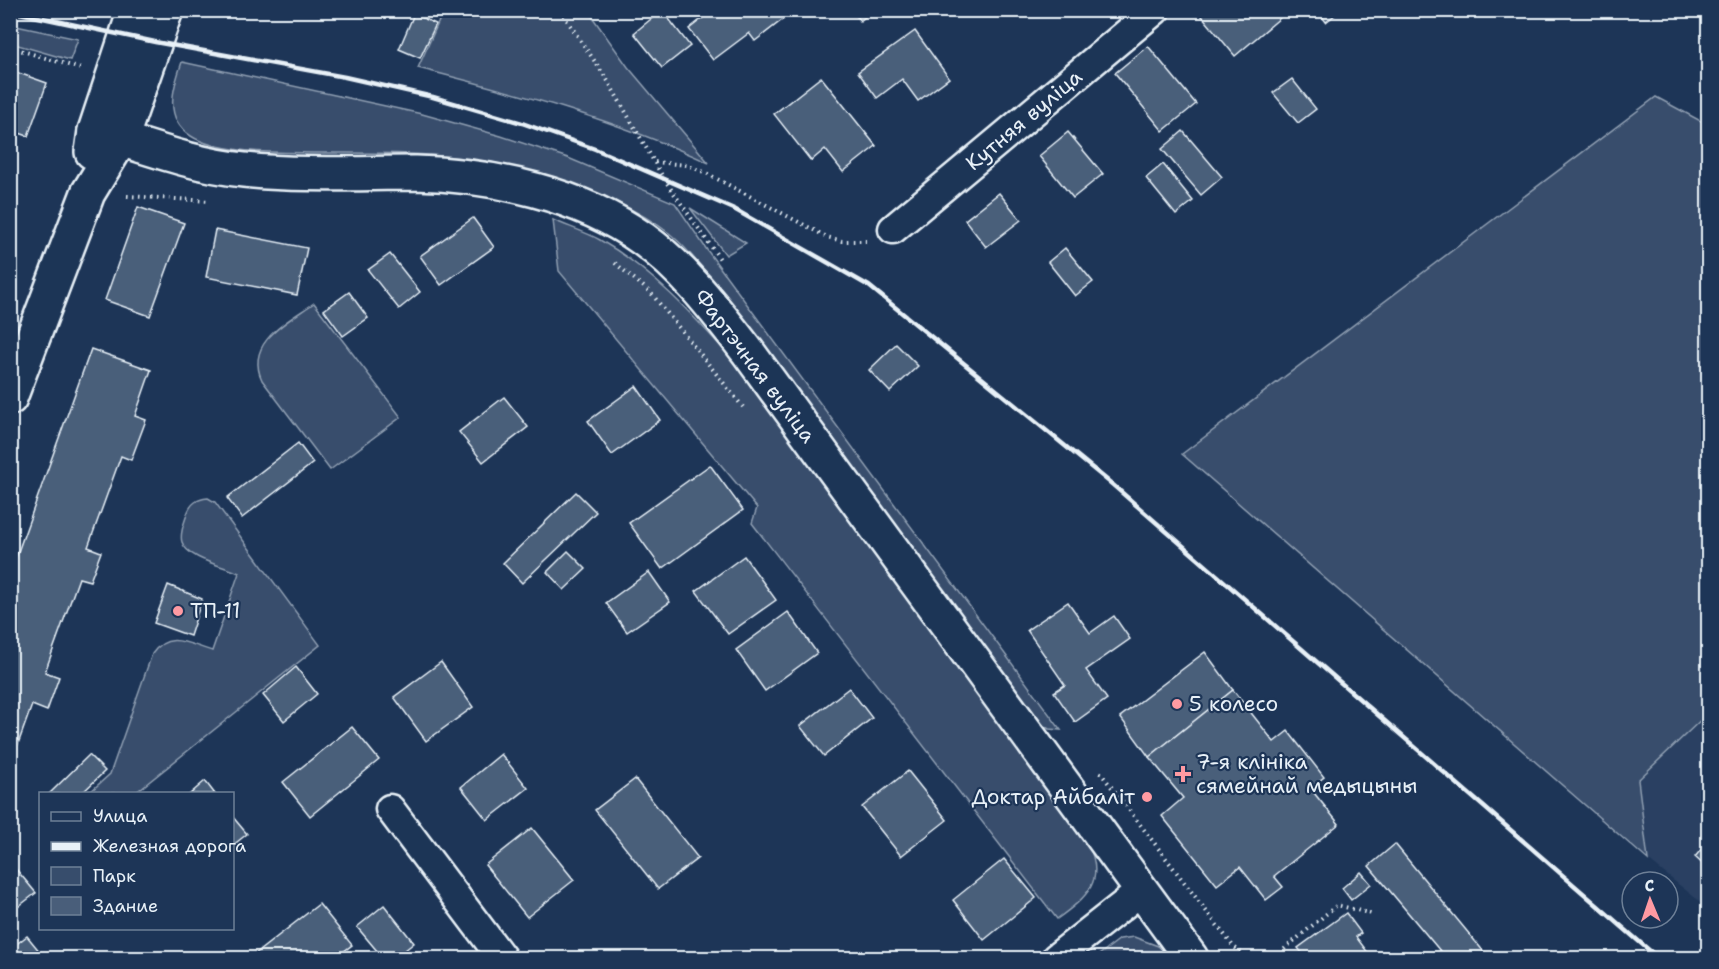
<svg xmlns="http://www.w3.org/2000/svg" width="1719" height="969" viewBox="0 0 1719 969" font-family="'Shantell Sans',sans-serif">
<rect width="100%" height="100%" fill="#1d3557"/>
<filter id="ink" filterUnits="userSpaceOnUse"><feTurbulence type="fractalNoise" baseFrequency=".0167" numOctaves="2"/><feDisplacementMap in="SourceGraphic" scale="12" xChannelSelector="R" yChannelSelector="G"/><feConvolveMatrix kernelMatrix="1 2 1 2 8 2 1 2 1" color-interpolation-filters="sRGB"/></filter>
<g filter="url(#ink)">
<path fill="#2a4162" d="M1708,713V908L1648,860L1638,780Z"/>
<g fill="#374d6c" stroke="#909fb2" stroke-width="1.5">
<path d="M430,11H588L628,67L709,163C617,120 517,93 418,68L439,21Z"/>
<path d="M11,25L78,39L70,60L11,43Z"/>
<path d="M182,62L422,114L501,136L568,158L675,203L707,250L1061,730L1049,729L1038,722L723,294C706,274 690,250 669,233C632,205 590,189 546,177C525,171 505,164 484,161C430,152 375,153 320,153C286,152 220,155 191,136C163,118 173,88 182,62Z"/>
<path d="M1656,97L1708,125V713L1638,780L1648,860L1182,454Z"/>
<path d="M690,208L746,243L726,255Z"/>
<path d="M553,220C569,227 586,232 600,240C656,272 698,321 740,368L1087,842C1107,881 1087,897 1057,919L752,523L757,508L559,271Z"/>
<path d="M314,303L401,417L330,470L262,380C244,342 289,321 314,303Z"/>
<path d="M208,498L215,502L320,645L135,793H89L110,774L152,654C169,629 190,645 212,651L239,573C224,566 187,559 182,542C179,533 185,522 187,514C191,503 197,499 208,498Z"/>
<path d="M1134,937L1158,946L1172,958H1095L1120,939Z"/>
</g>
<g fill="#495e7a" stroke="#e8f1f8" stroke-width="1.5">
<path d="M662,10L690,46L662,68L634,33Z"/>
<path d="M713,10H795L755,41L749,33L713,60L689,29Z"/>
<path d="M852,10H874L860,21Z"/>
<path d="M1197,10H1274L1280,18L1235,56Z"/>
<path d="M1317,10H1341L1326,22Z"/>
<path d="M414,14L436,24L420,58L399,49Z"/>
<path d="M915,31L949,78L918,101L902,79L877,98L858,72Z"/>
<path d="M1148,46L1196,104L1163,131L1115,73Z"/>
<path d="M10,70L47,83L28,136L10,130Z"/>
<path d="M821,77L876,146L843,172L825,149L811,161L774,114Z"/>
<path d="M1292,79L1316,109L1298,123L1273,93Z"/>
<path d="M1183,131L1222,177L1201,195L1162,149Z"/>
<path d="M1068,132L1103,174L1073,198L1039,156Z"/>
<path d="M1163,164L1193,201L1176,215L1146,178Z"/>
<path d="M999,193L1021,220L986,247L965,220Z"/>
<path d="M138,207L184,223L150,316L105,300Z"/>
<path d="M473,218L494,247L441,285L420,256Z"/>
<path d="M215,230L307,248L297,295L206,277Z"/>
<path d="M1065,248L1093,282L1075,296L1048,262Z"/>
<path d="M390,254L420,292L399,309L368,270Z"/>
<path d="M349,292L368,318L343,336L324,310Z"/>
<path d="M896,344L918,366L890,392L869,370Z"/>
<path d="M91,349L151,370L135,416L146,420L131,460L121,456L88,547L101,552L90,581L79,578L45,672L59,677L47,711L32,705L14,755L10,754V574Z"/>
<path d="M636,386L660,420L612,455L588,421Z"/>
<path d="M504,397L528,427L483,462L459,432Z"/>
<path d="M298,443L313,463L242,518L227,498Z"/>
<path d="M710,465L743,510L662,569L629,523Z"/>
<path d="M576,492L596,512L522,583L503,563Z"/>
<path d="M568,551L586,569L564,590L547,572Z"/>
<path d="M744,556L776,600L728,634L696,591Z"/>
<path d="M649,572L670,602L627,632L606,603Z"/>
<path d="M168,585L202,599L190,636L154,623Z"/>
<path d="M1068,602L1090,633L1114,616L1130,639L1086,670L1107,699L1075,722L1054,692L1065,685L1027,630Z"/>
<path d="M788,612L817,653L765,691L736,650Z"/>
<path d="M1205,652L1233,690L1149,757L1120,717Z"/>
<path d="M441,662L473,707L426,741L394,697Z"/>
<path d="M296,667L317,694L284,721L263,695Z"/>
<path d="M849,688L872,718L824,756L800,726Z"/>
<path d="M1233,690L1274,742L1288,731L1324,777L1310,788L1339,824L1274,876L1283,887L1266,900L1240,867L1217,885L1162,816L1183,798L1149,757Z"/>
<path d="M352,727L379,760L310,816L283,782Z"/>
<path d="M501,754L528,788L487,820L461,787Z"/>
<path d="M89,755L105,771L81,794H49Z"/>
<path d="M908,771L947,820L901,856L862,807Z"/>
<path d="M635,779L698,858L658,889L595,810Z"/>
<path d="M205,781L215,794H190Z"/>
<path d="M232,816L247,834L232,846Z"/>
<path d="M532,828L574,880L527,917L485,865Z"/>
<path d="M1708,841V869L1695,857Z"/>
<path d="M1395,844L1489,958H1446L1369,866Z"/>
<path d="M1004,859L1036,898L984,940L953,900Z"/>
<path d="M10,862L36,893L10,913Z"/>
<path d="M1361,872L1371,884L1351,900L1342,888Z"/>
<path d="M319,904L352,945L335,958H250Z"/>
<path d="M384,905L414,943L395,958H383L357,927Z"/>
<path d="M1346,913L1361,933L1356,937L1372,958H1306L1298,948Z"/>
<path d="M27,936L45,958H10V949Z"/>
</g>
<g fill="none" stroke-linecap="round" stroke-linejoin="round">
<defs>
<g id="street">
<path d="M893,229L1155,10"/>
<path d="M390,809L502,958"/>
<path d="M1056,958L1141,891"/>
</g>
<g id="secondary">
<path d="M95,131C144,146 193,165 244,170C301,176 358,173 416,173C493,175 580,194 643,239C685,269 717,312 748,352L1191,958"/>
<path d="M92,152L95,131L135,10"/>
<path d="M10,398L88,193L121,139L166,10"/>
</g>
</defs>
<use href="#street" stroke="#e8f1f8" stroke-width="33"/>
<use href="#secondary" stroke="#e8f1f8" stroke-width="38"/>
<g stroke="#e8f1f8" stroke-width="4" stroke-dasharray="1.5 4.5" stroke-linecap="butt">
<path d="M560,10L608,81L664,179L722,262"/>
<path d="M10,47L81,69"/>
<path d="M655,162L687,165L706,173L827,237L842,241H866"/>
<path d="M127,196L210,201"/>
<path d="M615,263L651,293L743,407"/>
<path d="M1100,772L1233,946L1247,958"/>
<path d="M1288,958L1282,951L1337,905L1372,914"/>
</g>
<use href="#street" stroke="#1d3557" stroke-width="28"/>
<use href="#secondary" stroke="#1d3557" stroke-width="33"/>
<path stroke="#e8f1f8" stroke-width="4.5" d="M10,11L155,42L345,77L433,97L522,123L595,149L734,209L869,286L1113,485L1658,958"/>
</g>
</g>
<g fill="#ff9aa2" stroke="#1d3557" stroke-width="2">
<circle cx="178" cy="611" r="6"/>
<circle cx="1177" cy="704" r="6"/>
<path d="M1180 765h6v6h6v6h-6v6h-6v-6h-6v-6h6z"/>
<circle cx="1147" cy="797" r="6"/>
</g>
<g text-anchor="middle" dominant-baseline="central" stroke-width="4.5" stroke-linejoin="round" paint-order="stroke">
<g font-size="21" fill="#e8f1f8" stroke="#1d3557">
<text transform="translate(1024 120) rotate(-40)">Кутняя вуліца</text>
<text transform="translate(755 366) rotate(53)">Фартэчная вуліца</text>
</g>
<g font-size="21" fill="#e8f1f8" stroke="#1d3557" text-anchor="start">
<text x="190" y="611">ТП-11</text>
<text x="1189" y="704">5 колесо</text>
<text x="1196" y="762">7-я клініка<tspan x="1196" dy="24">сямейнай медыцыны</tspan></text>
<text x="1135" y="797" text-anchor="end">Доктар Айбаліт</text>
</g>
</g>
<rect width="1719" height="969" fill="none" stroke="#1d3557" stroke-width="36"/>
<rect x="18" y="18" width="1683" height="933" fill="none" stroke="#e8f1f8" stroke-width="2" filter="url(#ink)"/>
<rect x="39" y="792" width="195" height="138" fill="#1d3557" stroke="#6e8097" stroke-width="1.5"/>
<rect x="51" y="812" width="30" height="9" fill="#1d3557" stroke="#6e8097" stroke-width="1.5"/>
<text x="93" y="822" font-size="18" fill="#e8f1f8">Улица</text>
<rect x="51" y="842" width="30" height="9" fill="#e8f1f8" stroke="#6e8097" stroke-width="1.5"/>
<text x="93" y="852" font-size="18" fill="#e8f1f8">Железная дорога</text>
<rect x="51" y="867" width="30" height="18" fill="#374d6c" stroke="#6e8097" stroke-width="1.5"/>
<text x="93" y="882" font-size="18" fill="#e8f1f8">Парк</text>
<rect x="51" y="897" width="30" height="18" fill="#495e7a" stroke="#6e8097" stroke-width="1.5"/>
<text x="93" y="912" font-size="18" fill="#e8f1f8">Здание</text>
<g transform="translate(1650 900) rotate(358)"><circle r="28" fill="#1d3557" stroke="#6e8097" stroke-width="1.5"/>
<path d="M0-4.5L10 22L0 15L-10 22Z" fill="#ff9aa2"/>
<text y="-9" font-size="16" font-weight="bold" text-anchor="middle" fill="#e8f1f8">С</text>
</g>
</svg>
